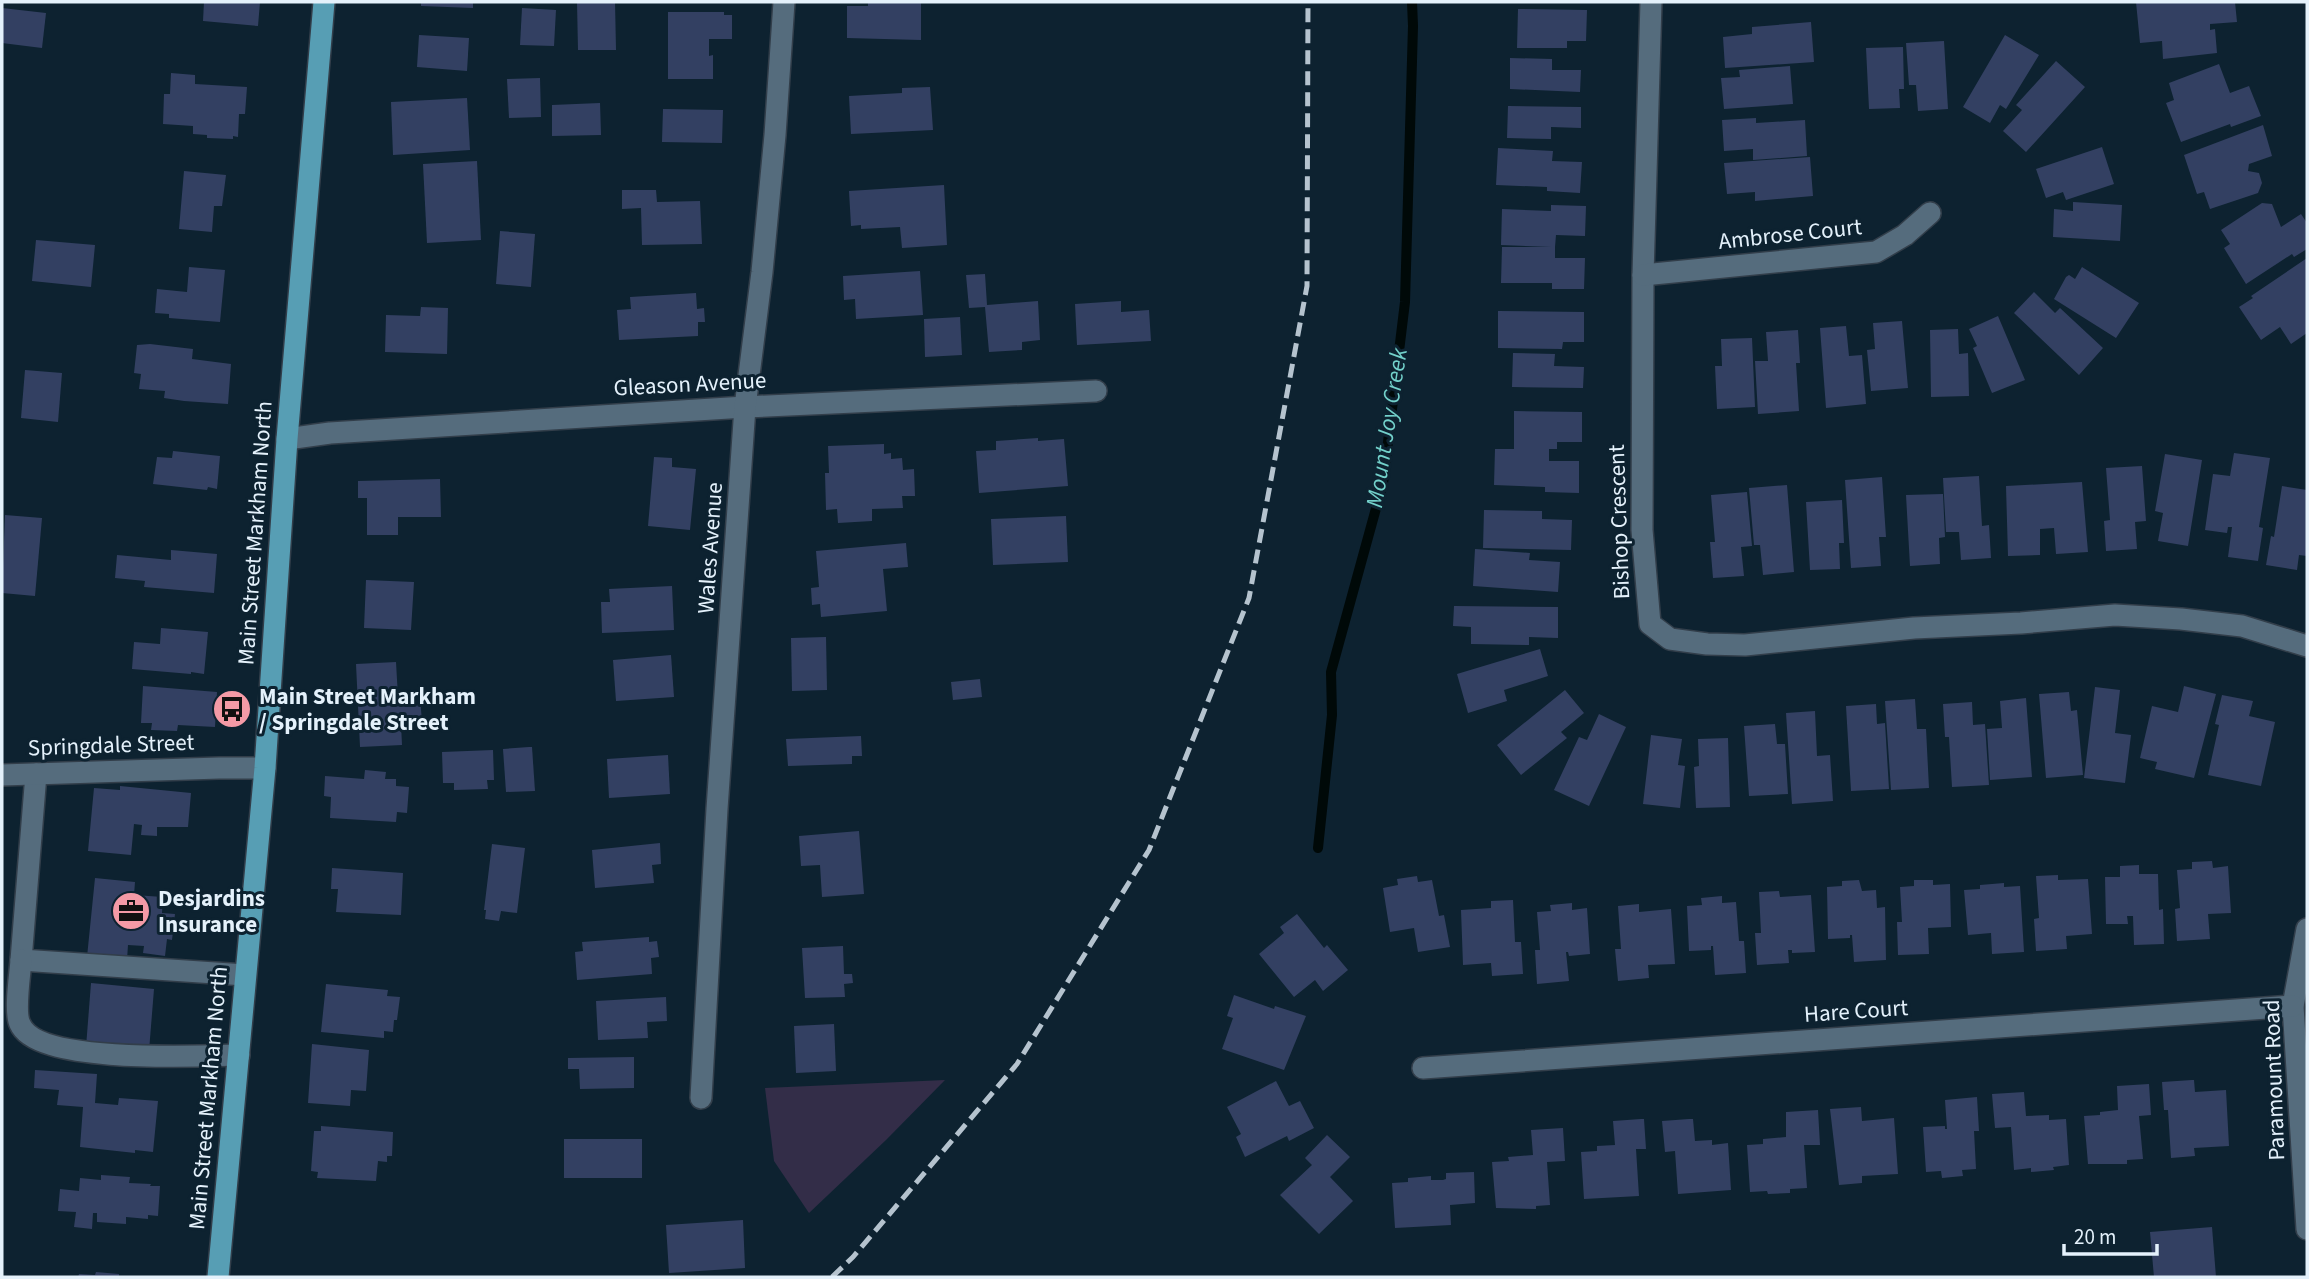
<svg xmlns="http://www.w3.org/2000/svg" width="2309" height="1279" viewBox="0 0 2309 1279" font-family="'Source Sans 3',sans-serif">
<rect width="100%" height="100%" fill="#0d2230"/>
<path fill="#332d48" d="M945,1080L886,1140L809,1213L774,1161L765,1088Z"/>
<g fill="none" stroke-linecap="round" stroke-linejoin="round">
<path stroke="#000908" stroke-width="10" d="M1318,848L1332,715L1331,672L1383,483L1405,302L1413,26L1412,2"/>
</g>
<g fill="#334062">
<path d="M204,2H260L258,26L203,21Z"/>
<path d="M421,2H473V8L421,6Z"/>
<path d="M577,2H615L616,50H578Z"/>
<path d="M868,2H921V40L847,38V6H868Z"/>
<path d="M2136,2H2235L2237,22L2210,24V30L2215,29L2217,53L2163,59L2162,41L2140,43Z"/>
<path d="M2,8L46,13L42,48L2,43Z"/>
<path d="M522,8L556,10L554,46L520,45Z"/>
<path d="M1518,9L1587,10L1586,41H1567V48H1517Z"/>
<path d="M668,12H724V15H732V39H709V56L713,55V79H668Z"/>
<path d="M1811,22L1814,62L1725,68L1723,37L1752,34V27Z"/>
<path d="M419,35L469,38L467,71L417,67Z"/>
<path d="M2005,35L2039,55L2006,109L2000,105L1990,123L1963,107Z"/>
<path d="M1944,41L1948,109L1918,111L1916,85H1909L1906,43Z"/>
<path d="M1903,47L1904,89H1899L1900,108L1869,109L1866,48Z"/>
<path d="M1510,58L1552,59V70H1581L1580,92L1510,89Z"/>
<path d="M2056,61L2085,87L2026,152L2003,131L2022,110L2016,105Z"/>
<path d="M2219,64L2230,93L2249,86L2261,116L2231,127L2230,124L2181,142L2166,103L2174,100L2169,83Z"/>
<path d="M1790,66L1793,104L1724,109L1721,78L1740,77L1739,70Z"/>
<path d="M171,73L195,75V84L247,87L245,114H239L238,137L233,136V139L207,138V135L193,134V126L163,124L164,94H170Z"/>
<path d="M540,78L541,117L509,118L507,79Z"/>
<path d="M930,87L933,130L851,134L849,96L902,93V88Z"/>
<path d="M467,98L470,150L393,155L391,102Z"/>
<path d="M600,103L601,135L552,136V105Z"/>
<path d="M1508,106L1581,107V128L1551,127V139L1507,138Z"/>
<path d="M663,109L723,110L722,143L662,142Z"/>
<path d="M1756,118V123L1805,120L1807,156L1753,160V149L1724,151L1722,120Z"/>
<path d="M2263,125L2272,156L2249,164L2248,171L2259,173L2262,183L2258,193L2210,209L2204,192L2197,194L2184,155Z"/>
<path d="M2102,147L2114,184L2066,200L2063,192L2046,198L2036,169Z"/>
<path d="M1498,148L1553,151L1552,161L1582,162L1580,193L1547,191V187L1496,185Z"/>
<path d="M1810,157L1813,196L1755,201V192L1727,194L1724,163Z"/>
<path d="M477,161L481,240L427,243L423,164Z"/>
<path d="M184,171L226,175L222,206H214L212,232L179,229Z"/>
<path d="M944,185L947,245L902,248L900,227L861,229V225L851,226L849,191Z"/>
<path d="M622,190H656L657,202L700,201L702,244L642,245L641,208L622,209Z"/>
<path d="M2073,202L2122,205L2120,241L2053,237L2054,209L2073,211Z"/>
<path d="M2262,203L2272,204L2281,227L2301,214L2307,223V249L2294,257L2292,254L2246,284L2224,248L2230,244L2221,230Z"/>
<path d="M1551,205L1586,206L1585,236L1556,235L1555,247V258H1585L1584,289H1552V283H1501L1502,247H1551L1501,245L1502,209L1551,211Z"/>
<path d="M500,231L535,234L531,287L496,284Z"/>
<path d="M36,240L95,245L91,287L32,281Z"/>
<path d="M2307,258V333L2291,344L2280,327L2261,340L2239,307L2253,298L2251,296Z"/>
<path d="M189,267L225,270L220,322L169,318V314L155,313L157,289L187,292Z"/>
<path d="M2082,267L2139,303L2116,338L2054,299L2066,277L2069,275L2075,279Z"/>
<path d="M920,271L923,315L856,319L855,299L844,300L843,276Z"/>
<path d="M985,274L987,305L1038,301L1040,340L1022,342V350L989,352L985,307L969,308L966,275Z"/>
<path d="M2034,292L2055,313L2060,308L2103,348L2079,375L2014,313Z"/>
<path d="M696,293L697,309L704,308L705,322H698V336L619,340L617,310L631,309L630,297Z"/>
<path d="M1121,301V312L1149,310L1151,341L1077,345L1075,304Z"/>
<path d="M421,307L448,308L447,354L385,352L386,315L420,316Z"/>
<path d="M1498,311L1584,312V342H1563L1562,349L1498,348Z"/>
<path d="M1998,316L2025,380L1992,393L1973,348L1977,346L1969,329Z"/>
<path d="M960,317L962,355L925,357L924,319Z"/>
<path d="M1902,321L1908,388L1871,391L1867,350L1875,349L1873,323Z"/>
<path d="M1846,326L1849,356L1862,355L1866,404L1826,408L1820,328Z"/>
<path d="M1958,329L1959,354L1968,353L1969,396L1931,397L1930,330Z"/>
<path d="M1798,330L1800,363H1796L1799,411L1758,414L1755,361H1768L1766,332Z"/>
<path d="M1752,338L1755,407L1717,409L1715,366H1722L1721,339Z"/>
<path d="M150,344L193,349L192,359L231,364L228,404L184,401L164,398L165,391L139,389L141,374L134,373L137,345Z"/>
<path d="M1513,353L1555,354L1554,366L1584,367L1583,388L1512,387Z"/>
<path d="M25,370L62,373L58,422L21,418Z"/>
<path d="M1514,411L1582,412V442H1557V449H1549V461H1579V493L1545,492V487L1494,485L1495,449H1514Z"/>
<path d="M1038,438V441L1064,439L1068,486L979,493L976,451L996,450V441Z"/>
<path d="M884,444V454L891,453V459L902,458L903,470L914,469L915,496H902L903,508L872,509V521L838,523L837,509L826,510L825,473H829L828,446Z"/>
<path d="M173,451L220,456L217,489L208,487L207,490L153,484L157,457L172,458Z"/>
<path d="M2234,453L2270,458L2259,527L2263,528L2258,561L2228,557L2232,527H2228L2227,533L2205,530L2213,474L2230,476Z"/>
<path d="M2165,454L2202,460L2188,546L2158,541L2163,513L2155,511Z"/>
<path d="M654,457L672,458V467L696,469L690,530L648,526Z"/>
<path d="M2142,466L2146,521L2135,522L2137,549L2106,551L2104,521L2110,520L2106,468Z"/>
<path d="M1979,476L1982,526L1989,525L1991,558L1961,560L1959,532H1946L1943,478Z"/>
<path d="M1882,477L1886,537H1879L1881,566L1851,568L1845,480Z"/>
<path d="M440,479L441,517H398V535H367V498H358V481Z"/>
<path d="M2082,482L2088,552L2056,554L2054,528L2040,529V555L2008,556L2006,486Z"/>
<path d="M1787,485L1794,572L1763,575L1760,545H1754L1749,488Z"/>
<path d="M2282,486L2307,490V556L2299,555L2297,570L2266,565L2271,536L2274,537Z"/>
<path d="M1747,492L1752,546L1741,547L1744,576L1713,578L1710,542H1715L1711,495Z"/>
<path d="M1943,494L1945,537L1939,538L1940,564L1910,566L1906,495Z"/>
<path d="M1842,500L1844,543H1839L1840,569L1810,570L1806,502Z"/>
<path d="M1484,510L1542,511V519L1572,520L1571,550L1483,548Z"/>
<path d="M5,515L42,518L35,596L2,593Z"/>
<path d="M1066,516L1068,562L993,565L991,519Z"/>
<path d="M906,543L908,567L883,569L887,611L821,617L820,604L812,605L811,588L819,587L816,551Z"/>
<path d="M1475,549L1530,553L1529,560L1560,562L1558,592L1473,586Z"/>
<path d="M171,550L217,554L214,593L144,587L145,581L115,578L117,555L171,560Z"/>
<path d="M366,580L414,582L411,630L364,628Z"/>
<path d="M672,586L674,630L602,633L601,602H610L609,589Z"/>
<path d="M1454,606L1558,607V638L1529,637V645L1471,644V627L1453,626Z"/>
<path d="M161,628L208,632L204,674L191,672V674L132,669L134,642L160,644Z"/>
<path d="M826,637L827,690L792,691L791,638Z"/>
<path d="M1540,649L1548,676L1504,690L1507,701L1468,713L1457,674Z"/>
<path d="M671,655L674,697L616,701L613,660Z"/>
<path d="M396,662L398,697H420L422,722L401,724L402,745L360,747L356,664Z"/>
<path d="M980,679L982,697L953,700L951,682Z"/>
<path d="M143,686L217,692L215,727L178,725L177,731L151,730L152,723H141Z"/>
<path d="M2184,686L2216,694L2194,778L2155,769L2157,762L2140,758L2152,706L2178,712Z"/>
<path d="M2095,687L2120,690L2115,733L2131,735L2125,783L2084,778Z"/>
<path d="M1565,690L1584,713L1561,732L1567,738L1521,775L1497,745Z"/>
<path d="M2069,692L2071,711L2077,710L2083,775L2046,778L2039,694Z"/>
<path d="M2222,695L2253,701L2249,716L2275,722L2261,786L2208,775L2219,725L2215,724Z"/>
<path d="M2026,698L2032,777L1990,780L1987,729L2002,728L2000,701Z"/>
<path d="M1915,699L1917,729H1926L1929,788L1891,790L1885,701Z"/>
<path d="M1972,702L1973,725L1985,724L1989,785L1952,787L1949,737H1945L1943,704Z"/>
<path d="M1876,704L1877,724L1885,723L1889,789L1851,791L1846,706Z"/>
<path d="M1815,711L1817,756L1830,755L1833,801L1792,804L1786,713Z"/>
<path d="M1599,714L1626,727L1589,806L1554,790L1579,737L1587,740Z"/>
<path d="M1775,724L1777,744H1785L1788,794L1749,796L1744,726Z"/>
<path d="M1651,735L1682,739L1678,765L1685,766L1680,808L1643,804Z"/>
<path d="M861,736L862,756H852V764L788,766L786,739Z"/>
<path d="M1728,738L1730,807L1696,808L1694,767L1699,766L1698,739Z"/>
<path d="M529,747H532L535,791L506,792L503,749Z"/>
<path d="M493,750L494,780H487L488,789L454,790V783H443L442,752Z"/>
<path d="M668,755L670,794L609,798L607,759Z"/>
<path d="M365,770L386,772L385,779H396V786L409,787L407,813L397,812L396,822L330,818L331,797L324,796L325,776L364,779Z"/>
<path d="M120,786L191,793L188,827H157V836L141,835L142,825L134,824L131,855L88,851L94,788L120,790Z"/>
<path d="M859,831L864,894L822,897L820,865L801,866L799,836Z"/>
<path d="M660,843L661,864L652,865L654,883L595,888L592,850Z"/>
<path d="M492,844L525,848L517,913L501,911L499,921L485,919L486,910H484Z"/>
<path d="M2212,861L2213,868L2228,866L2231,913L2208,914L2210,939L2177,941L2175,909L2180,908L2177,870L2192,869V862Z"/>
<path d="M2139,865V874H2158L2159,910L2163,909L2164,944L2134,945L2133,916H2127L2128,924H2106L2105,877H2120V866Z"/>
<path d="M332,868L403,873L401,915L336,912L338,889H331Z"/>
<path d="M2058,875V880L2088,879L2092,934L2066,936L2067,949L2036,951L2034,919L2039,918L2036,876Z"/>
<path d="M1417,876L1418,882L1432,880L1439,916L1444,915L1450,947L1418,952L1414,928L1390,932L1383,888L1398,885L1397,879Z"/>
<path d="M95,878L135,882L134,895L163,897L162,913L175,914L172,940L167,939L165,956L143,953L144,946L128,945L127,960L87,957Z"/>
<path d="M1859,880L1862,891L1876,890L1877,908L1885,907L1886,960L1854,962L1852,935H1850V938L1828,939L1827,887L1842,886V881Z"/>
<path d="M1914,880H1933V885L1950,884L1951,927L1928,928L1929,954L1898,955L1897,922H1902L1900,887L1914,886Z"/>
<path d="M2004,883V887L2020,886L2024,952L1992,954L1991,933L1968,935L1964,890L1980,889V885Z"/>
<path d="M1779,891L1780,897L1811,895L1815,952L1792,953V950H1788L1789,963L1757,965L1755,933H1761L1759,892Z"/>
<path d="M1722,896V903L1736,902L1739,941H1744L1746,973L1715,975L1713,946H1711V950L1689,951L1687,906L1702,905L1701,898Z"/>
<path d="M1513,900L1515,942H1521L1523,974L1492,976L1491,963L1463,965L1461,910L1491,908V901Z"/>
<path d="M1572,903V910L1587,908L1590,954L1569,956L1568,952H1566L1569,981L1537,984L1535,950H1540L1537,912L1551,911L1550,905Z"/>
<path d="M1639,904V912L1671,909L1675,964L1648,965L1649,978L1618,981L1615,949H1621L1618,906Z"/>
<path d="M1297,914L1324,948L1327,945L1348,970L1323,991L1315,980L1294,997L1259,954L1284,933L1280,927Z"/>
<path d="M649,937V942L657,941L659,957L651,958L652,974L577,980L575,952L583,951L582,942Z"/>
<path d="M843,946L844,974H852L853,983L844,984L845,997L805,998L802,948Z"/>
<path d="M91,983L154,989L149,1051L86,1047Z"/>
<path d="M326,984L388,990L387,996L400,997L397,1020H394L393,1032L384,1031V1038L321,1032Z"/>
<path d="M1234,995L1274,1009L1275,1006L1306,1016L1284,1070L1222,1049L1233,1018L1227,1016Z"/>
<path d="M666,997L667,1021L647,1022L648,1038L598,1040L596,1001Z"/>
<path d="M834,1024L836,1071L796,1073L794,1026Z"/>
<path d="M312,1044L369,1050L366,1091L351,1090L350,1106L308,1103Z"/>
<path d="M634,1057V1088L580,1089L579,1069H568V1058Z"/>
<path d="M35,1070L97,1074L95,1103L118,1105L119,1098L158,1101L153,1152L135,1150V1153L80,1147L83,1107L57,1105L59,1090L34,1088Z"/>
<path d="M2192,1080H2194L2195,1092L2226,1090L2229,1146L2194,1148L2195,1156L2171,1158L2168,1110H2164L2162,1082Z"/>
<path d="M1276,1081L1289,1106L1300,1101L1314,1128L1289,1141L1287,1136L1245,1157L1236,1137L1241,1134L1227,1107Z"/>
<path d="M2149,1084L2151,1115L2139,1116L2143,1159L2127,1160V1164H2088L2084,1116L2100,1115V1112L2118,1110L2117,1086Z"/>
<path d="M2024,1092L2026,1116L2049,1115V1120L2066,1119L2069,1165L2053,1167L2054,1170L2031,1172V1168L2014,1170L2011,1127L1995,1128L1992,1094Z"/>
<path d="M1977,1097L1979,1131H1974L1976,1169L1962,1170L1963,1176L1942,1178L1941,1171L1926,1172L1923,1127L1945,1126V1129H1947L1945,1100Z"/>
<path d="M1861,1107L1862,1121L1894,1118L1898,1174L1862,1176V1183L1839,1185L1830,1109Z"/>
<path d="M1818,1110L1820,1145H1804L1807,1188L1790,1189V1193L1768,1194L1767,1191L1750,1192L1747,1145L1763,1144V1139L1786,1137V1112Z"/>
<path d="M1641,1119H1644L1646,1149H1636L1639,1196L1584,1199L1581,1152L1597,1151V1146L1615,1145L1613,1121Z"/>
<path d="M1689,1119H1693L1695,1141L1712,1140V1145L1728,1143L1731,1190L1678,1194L1675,1151L1665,1152L1662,1121Z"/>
<path d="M321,1126L393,1132L392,1156H387V1162L378,1161L376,1181L317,1178L318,1172L311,1171L314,1131H321Z"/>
<path d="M1563,1128L1565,1161L1547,1162L1550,1205L1536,1206V1209L1496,1208L1492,1162L1509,1161L1508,1157L1533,1155L1531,1130Z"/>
<path d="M1327,1135L1350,1157L1330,1177L1353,1201L1319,1234L1280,1195L1312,1165L1305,1158Z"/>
<rect x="564" y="1139" width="78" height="39"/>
<path d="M1474,1172L1475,1203L1450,1205L1451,1225L1395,1228L1392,1183L1408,1182V1178L1431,1176V1180H1443L1446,1179V1173Z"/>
<path d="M101,1175L130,1177L129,1183L151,1184L150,1186H160L158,1216L148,1215V1219L126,1217V1224L97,1222V1213H93L92,1229L74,1227L76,1212L58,1211L60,1189L79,1191L80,1178L101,1180Z"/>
<path d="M743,1220L745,1268L669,1273L666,1225Z"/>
<path d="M2212,1227L2216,1277H2154L2150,1232Z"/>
<path d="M96,1272L119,1274V1277H78L79,1274L95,1275Z"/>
</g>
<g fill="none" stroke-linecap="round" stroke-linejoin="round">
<defs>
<g id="minor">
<path d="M1651,2L1643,275L1642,530L1650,624L1670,639L1707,644L1745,645L1914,628L2021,623L2115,615L2181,619L2242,626L2307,646"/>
<path d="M1643,275L1876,252L1905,235L1930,213"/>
<path d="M287,439L330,433L745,407L1096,391"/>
<path d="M36,774L21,960L245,975"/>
<path d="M2,775L219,768H265"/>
<path d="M2307,929L2293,1006L2307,1229"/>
<path d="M21,960C20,975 14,1012 20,1024C37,1064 198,1056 239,1055"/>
<path d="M1423,1068L2293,1006"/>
<path d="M701,1098L717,809L745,407L762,272L775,135L784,2"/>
</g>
<path id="major" d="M218,1277L265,768L287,439L324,2"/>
</defs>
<use href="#minor" stroke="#323e4a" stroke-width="24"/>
<use href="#major" stroke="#323e4a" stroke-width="24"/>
<use href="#minor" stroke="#556c7d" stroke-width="21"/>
<use href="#major" stroke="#579eb4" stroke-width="21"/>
<path stroke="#b5c3ce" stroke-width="5" stroke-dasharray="14 7" stroke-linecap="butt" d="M832,1277L853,1257L1017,1064L1149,850L1249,598L1307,286L1308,2"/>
</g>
<defs>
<symbol id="bus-disc" viewBox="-11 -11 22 22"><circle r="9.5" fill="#f49aa6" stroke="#0d2230"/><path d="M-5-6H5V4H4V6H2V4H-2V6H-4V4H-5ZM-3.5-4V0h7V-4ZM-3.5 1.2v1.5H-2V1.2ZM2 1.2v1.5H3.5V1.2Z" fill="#111"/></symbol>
<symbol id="office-disc" viewBox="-11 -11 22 22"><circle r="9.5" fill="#f49aa6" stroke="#0d2230"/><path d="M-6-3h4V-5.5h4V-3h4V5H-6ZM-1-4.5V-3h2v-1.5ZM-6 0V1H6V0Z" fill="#111"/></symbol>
</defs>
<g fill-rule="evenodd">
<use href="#bus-disc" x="210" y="687" width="44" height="44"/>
<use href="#office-disc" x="109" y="889" width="44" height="44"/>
</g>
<g text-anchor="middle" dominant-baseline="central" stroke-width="6" stroke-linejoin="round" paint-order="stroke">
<g font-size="23" fill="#e4f1fb" stroke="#0d2230">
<text transform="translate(1790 234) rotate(-6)">Ambrose Court</text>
<text transform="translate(690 384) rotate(-3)">Gleason Avenue</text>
<text transform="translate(1619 522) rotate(-92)">Bishop Crescent</text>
<text transform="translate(255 533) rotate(-86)">Main Street Markham North</text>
<text transform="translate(710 548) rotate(-86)">Wales Avenue</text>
<text transform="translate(111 745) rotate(-2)">Springdale Street</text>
<text transform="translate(1856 1011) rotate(-4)">Hare Court</text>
<text transform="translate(2274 1080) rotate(-92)">Paramount Road</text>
<text transform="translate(208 1098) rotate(-85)">Main Street Markham North</text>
</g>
<g font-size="23" font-weight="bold" fill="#e4f1fb" stroke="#0d2230" text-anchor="start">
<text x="259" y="696">Main Street Markham<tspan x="259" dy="26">/ Springdale Street</tspan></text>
<text x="158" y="898">Desjardins<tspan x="158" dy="26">Insurance</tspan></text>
</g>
<g font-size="24" font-style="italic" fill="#73d1cb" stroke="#0d2230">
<text transform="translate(1387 428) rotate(-81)">Mount Joy Creek</text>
</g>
</g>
<rect width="2309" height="1279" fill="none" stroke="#e4f1fb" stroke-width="7"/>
<path d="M2064 1244v10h93v-10" fill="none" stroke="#e4f1fb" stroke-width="3.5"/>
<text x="2074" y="1244" font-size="21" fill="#e4f1fb" stroke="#0d2230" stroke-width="5" paint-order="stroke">20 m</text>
</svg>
